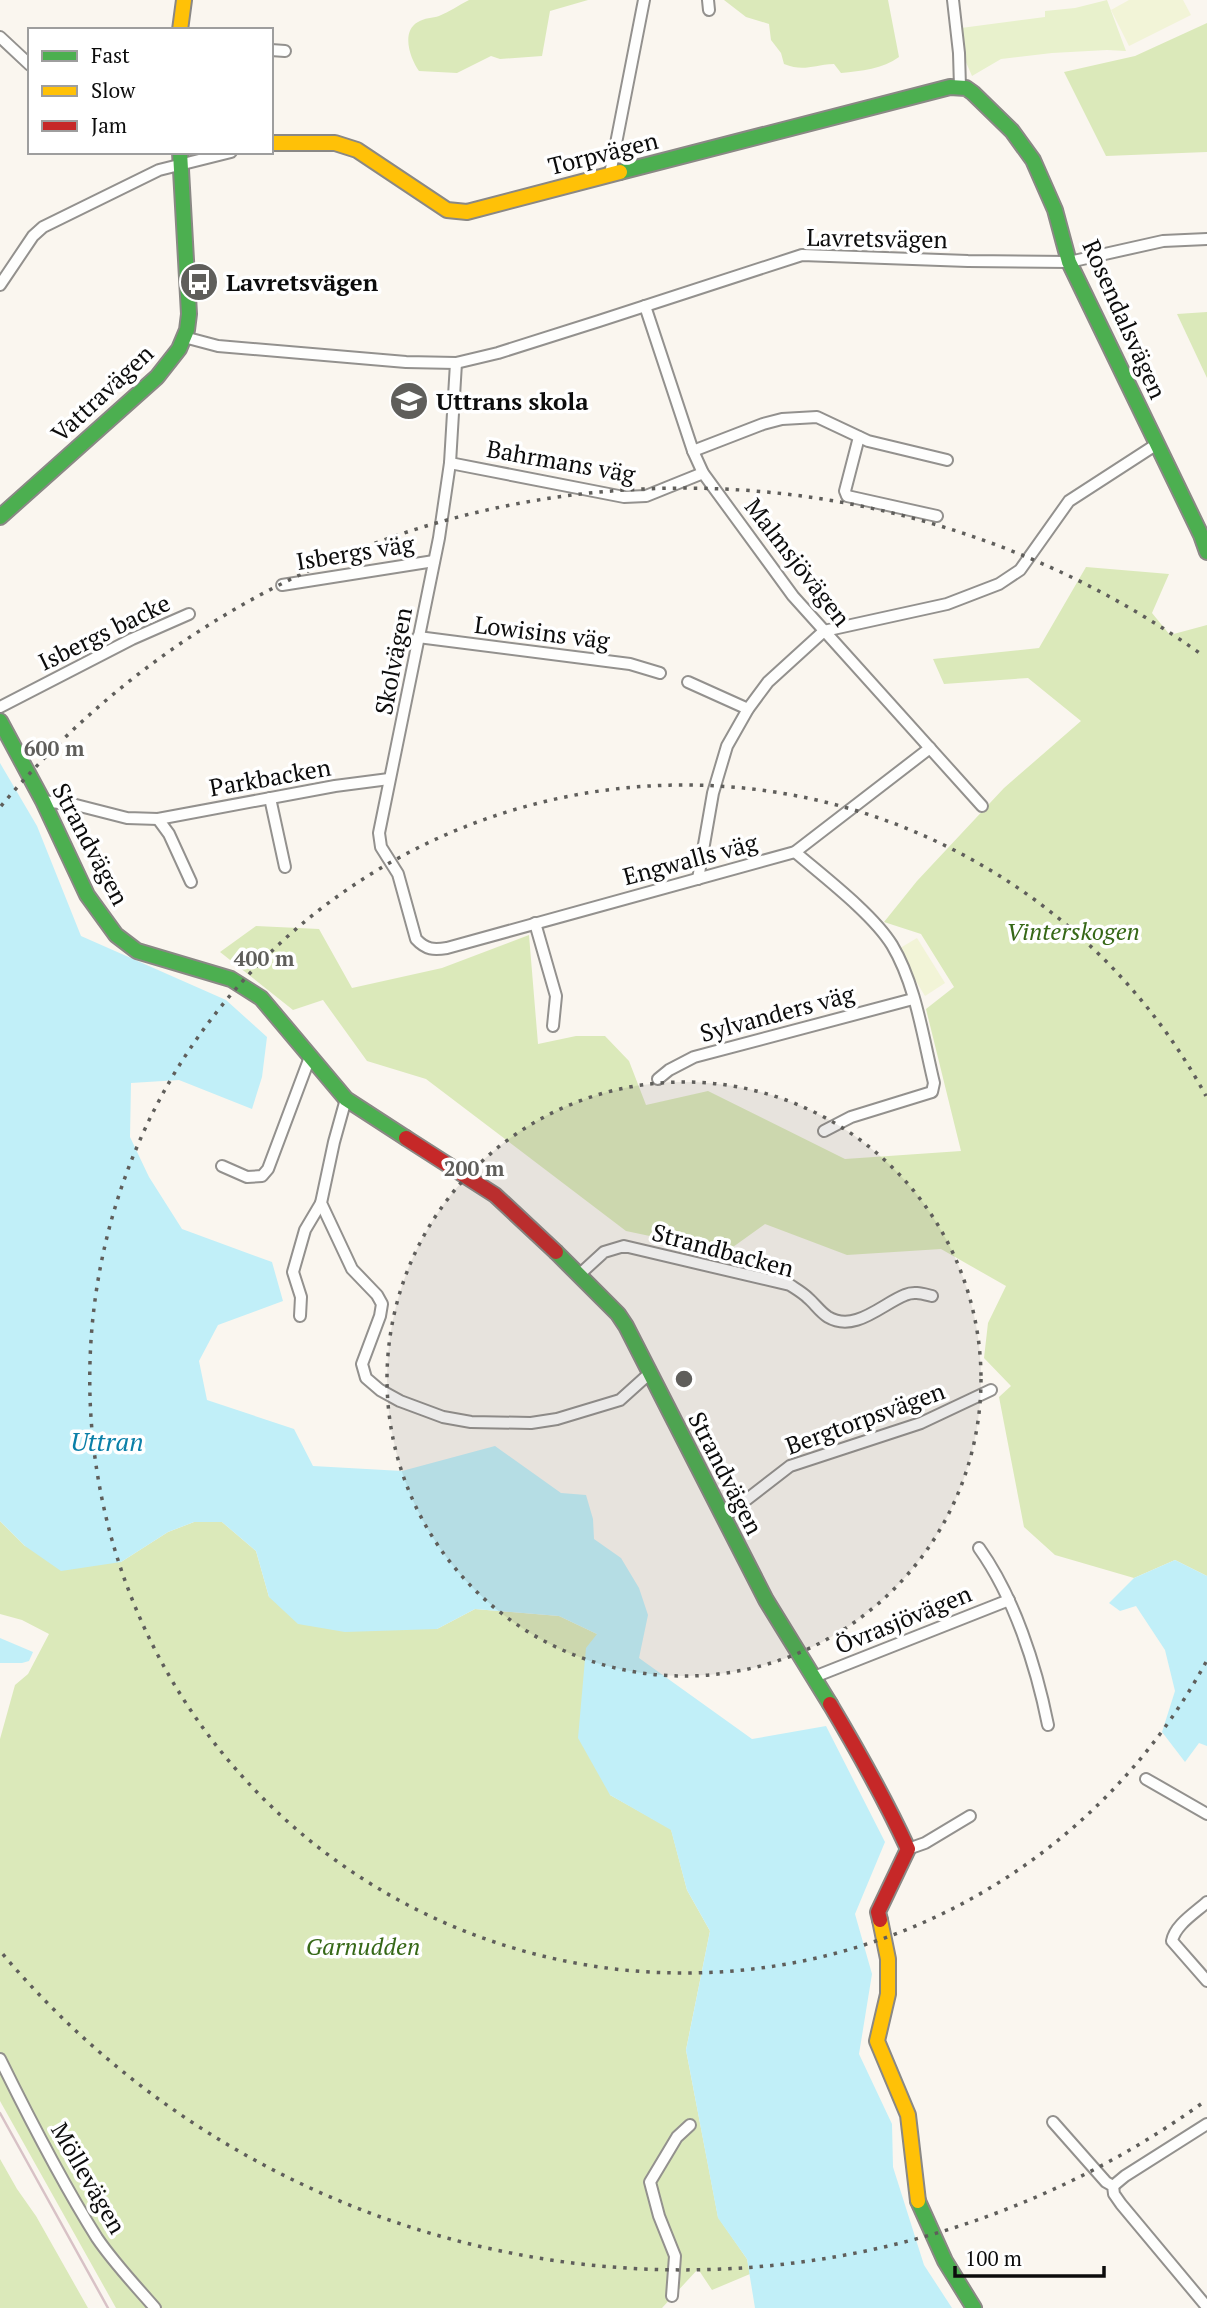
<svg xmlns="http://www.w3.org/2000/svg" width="1207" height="2308" viewBox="0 0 1207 2308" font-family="'PT Serif',serif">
<rect width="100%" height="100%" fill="#faf6ef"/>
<path fill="#e8f1cc" d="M1107,0L1126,51L1107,50L1052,53L1001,59L972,76L962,53L961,28L1045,17V11L1075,8Z"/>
<g fill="#dbe9ba">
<path d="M469,0H588L550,11L542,56L500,59L491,56L457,73L419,71C411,60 400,32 418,22C424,18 433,18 439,16C449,12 459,5 469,0Z"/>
<path d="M724,0H888L899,57C883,69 861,71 841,73L834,64C812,65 804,72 784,64L781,53L771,40L769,24L746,17Z"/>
<path d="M1207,23V152L1106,156L1064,72L1135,56Z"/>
<path d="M1207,312V378L1177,314Z"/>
<path d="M1086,567L1169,574L1152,613L1170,635L1207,625V1576L1175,1560L1134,1578L1055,1555L1024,1527L999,1397L1011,1386L984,1358L988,1323L1006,1286L941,1249L847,1255L765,1224L726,1252L626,1231L426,1079L367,1061L323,1000L293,1010L220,952L256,926L319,929L352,988L442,968L529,935L538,1044L576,1036H605L629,1061L646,1105L708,1091L845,1159L961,1151L926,1009L954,987L921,934L884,922L917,881L1004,788L1081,721L1028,678L944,684L933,659L1039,648Z"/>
<path d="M0,1521L25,1546L121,1562L168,1532L194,1522H222L256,1551L269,1597L437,1629L475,1609L559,1616L597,1634L610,1795L671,1829L687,1890L710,1931L686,2050L718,2217L747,2259L750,2274L712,2290L698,2269L662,2308H116L0,2101V1739L15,1685L28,1674L49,1634L22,1620L0,1614Z"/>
<path d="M0,2159L17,2189L36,2216L88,2308H0Z"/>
</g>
<g fill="#f2f4d7">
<path d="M1129,0H1183L1191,15L1129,46L1111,10Z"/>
<path d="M917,938L945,983L925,996L897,950Z"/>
</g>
<g fill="#c1eff8">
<path d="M0,763L37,826L81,936L226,1000L267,1037L262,1077L252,1109L179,1080L131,1083L130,1137L149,1177L182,1229L272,1262L283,1301L218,1325L199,1361L207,1400L294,1429L313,1466L402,1471L495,1446L561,1493L586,1495L593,1519L594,1539L621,1558L639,1588L648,1615L639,1658L752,1739L826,1726L885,1842L855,1914L872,1974L859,2054L892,2124L893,2167L924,2265L952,2308H755L747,2259L718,2218L686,2050L710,1931L687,1890L671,1830L610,1795L578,1738L586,1648L597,1634L559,1616L475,1609L437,1629L345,1632L298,1624L269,1597L256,1551L222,1522H194L168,1532L121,1562L61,1571L25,1546L0,1521Z"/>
<path d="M1175,1560L1207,1576V1746L1199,1743L1185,1762L1162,1732L1175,1691L1165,1650L1136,1606L1120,1611L1109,1603L1134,1578Z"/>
<path d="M0,1638L33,1652L29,1661L22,1663H0Z"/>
</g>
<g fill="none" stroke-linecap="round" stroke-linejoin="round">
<defs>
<g id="street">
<path d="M708,0L709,10"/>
<path d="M953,0L959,53L960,87"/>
<path d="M0,37L30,65"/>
<path d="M271,50L285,51"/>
<path d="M610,174L644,0"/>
<path d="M0,285L33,236L43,227L159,170L231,152"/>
<path d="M645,306L693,451L703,473L793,596L982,806"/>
<path d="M184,337L218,346L406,362L456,363L498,353L599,321L802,255L968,261L1069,262L1163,241L1207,239"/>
<path d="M456,363L450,463L439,538L379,833L381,847L398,874L416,939C426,950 434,950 447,948L795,852L930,748"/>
<path d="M859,437L845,491L847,496L937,516"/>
<path d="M693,451L763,424L782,419L817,417L868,441L947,460"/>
<path d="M450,463L624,497L646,496L703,473"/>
<path d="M282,585L434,561"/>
<path d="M418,637L630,664L660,673"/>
<path d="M688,682L748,709"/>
<path d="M0,707L132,639L189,614"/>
<path d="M270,798L285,867"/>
<path d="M43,801L76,805L127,818L158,819L335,786L389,779"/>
<path d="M158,819L169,834L191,882"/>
<path d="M795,852C823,876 873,914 892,945C916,985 923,1038 934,1083L932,1092L851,1117L824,1131"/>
<path d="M698,879L713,793L727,746L748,709L768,682L824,631L947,604L999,584L1020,570L1069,501L1157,444"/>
<path d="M535,923L556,996L553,1026"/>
<path d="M658,1079L669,1070L694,1057L913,999"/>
<path d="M346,1099L334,1142L321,1203L352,1269L377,1295L382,1304L380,1316L362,1364L366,1378L380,1390L400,1401L443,1417L471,1422L531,1423L557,1419L620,1400L650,1373"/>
<path d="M222,1166L247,1177L262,1176L268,1169L310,1057"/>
<path d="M580,1274L604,1252L624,1246L790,1285C796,1289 803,1293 808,1298C815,1304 820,1312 828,1317C855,1333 882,1304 905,1295C914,1291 923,1294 932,1296"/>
<path d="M300,1316L301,1297L293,1272L305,1230L321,1203"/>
<path d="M724,1517L790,1466L921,1423L991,1390"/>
<path d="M979,1548C1014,1597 1036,1665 1048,1725"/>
<path d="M814,1677L1009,1600"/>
<path d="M1146,1779L1207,1814"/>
<path d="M908,1849L925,1843L970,1816"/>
<path d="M1207,1902C1195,1913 1175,1925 1172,1941L1207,1981"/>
<path d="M0,2059C30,2120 61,2181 97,2238C114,2263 135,2285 155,2308"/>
<path d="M1053,2122L1106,2182L1113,2186L1114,2194L1121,2204L1207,2307"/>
<path d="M1113,2186L1125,2176L1207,2124"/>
<path d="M672,2296L675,2256L659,2216L650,2182L677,2137L690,2125"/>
</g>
<g id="fast">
<path d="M620,172L950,87L966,88L973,93L1012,131L1033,160L1055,210L1069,262L1201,535L1207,552"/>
<path d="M0,517L157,377L179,349L187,330L189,314L180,152"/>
<path d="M0,721L43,801L87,895L116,935L137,951L231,979L261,998L346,1099L406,1138"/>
<path d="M556,1252L618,1314L626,1326L766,1600L830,1704"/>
<path d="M918,2201L945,2261L974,2308"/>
</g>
<g id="slow">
<path d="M180,30L184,0"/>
<path d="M271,143H335L357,150L447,210L467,212L620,172"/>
<path d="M880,1920L888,1959V1994L877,2041L908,2115L918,2201"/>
</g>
<g id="jam">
<path d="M406,1138L495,1195L556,1252"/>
<path d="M830,1704C858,1751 885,1799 908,1849L878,1912L880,1920"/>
</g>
</defs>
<use href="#street" stroke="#93918e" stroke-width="14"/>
<use href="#fast" stroke="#8a8885" stroke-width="18"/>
<use href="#slow" stroke="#8a8885" stroke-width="18"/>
<use href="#jam" stroke="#8a8885" stroke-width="18"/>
<use href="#street" stroke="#fefefd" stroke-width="10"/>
<use href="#fast" stroke="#4caf50" stroke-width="14"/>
<use href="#slow" stroke="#ffc107" stroke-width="14"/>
<use href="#jam" stroke="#c62828" stroke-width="14"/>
<path stroke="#d8c2c6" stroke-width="2.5" d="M0,2113L108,2308"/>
</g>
<circle cx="684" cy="1379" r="297" fill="#5f5e5b" fill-opacity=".12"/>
<g fill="none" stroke="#5f5e5b" stroke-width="3.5" stroke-dasharray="3.5 7">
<circle cx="684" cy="1379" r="297"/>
<path d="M1206 1662A594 594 0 1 1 1206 1096"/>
<path d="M1201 2104A891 891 0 0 1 1 1952M1 806A891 891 0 0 1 1201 654"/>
</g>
<defs>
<symbol id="bus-disc" viewBox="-11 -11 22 22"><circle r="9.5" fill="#5f5e5b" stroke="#fff"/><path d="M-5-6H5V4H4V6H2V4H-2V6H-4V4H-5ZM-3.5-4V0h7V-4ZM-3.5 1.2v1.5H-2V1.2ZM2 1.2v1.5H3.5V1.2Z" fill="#fff"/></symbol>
<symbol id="school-disc" viewBox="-11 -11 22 22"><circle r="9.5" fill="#5f5e5b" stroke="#fff"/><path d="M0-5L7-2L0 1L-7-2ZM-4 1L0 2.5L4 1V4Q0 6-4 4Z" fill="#fff"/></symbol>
</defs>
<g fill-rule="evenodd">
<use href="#bus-disc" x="177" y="260" width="44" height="44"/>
<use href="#school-disc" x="387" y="379" width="44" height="44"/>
</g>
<g text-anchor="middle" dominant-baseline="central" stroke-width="7" stroke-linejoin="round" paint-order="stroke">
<g font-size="24" fill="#0c0c0c" stroke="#fff">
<text transform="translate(603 153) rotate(-14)">Torpvägen</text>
<text transform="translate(877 238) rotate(1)">Lavretsvägen</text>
<text transform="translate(1125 319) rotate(66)">Rosendalsvägen</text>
<text transform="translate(102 393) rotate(-43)">Vattravägen</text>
<text transform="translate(561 461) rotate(10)">Bahrmans väg</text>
<text transform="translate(355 552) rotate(-9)">Isbergs väg</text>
<text transform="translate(798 562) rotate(52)">Malmsjövägen</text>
<text transform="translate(104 632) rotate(-26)">Isbergs backe</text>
<text transform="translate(542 632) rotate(7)">Lowisins väg</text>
<text transform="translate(393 661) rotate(-79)">Skolvägen</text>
<text transform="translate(270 777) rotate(-10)">Parkbacken</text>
<text transform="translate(91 844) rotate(62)">Strandvägen</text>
<text transform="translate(690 859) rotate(-15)">Engwalls väg</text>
<text transform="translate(777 1013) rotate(-15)">Sylvanders väg</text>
<text transform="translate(723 1250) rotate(15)">Strandbacken</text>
<text transform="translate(865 1418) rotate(-20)">Bergtorpsvägen</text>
<text transform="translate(726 1473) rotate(63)">Strandvägen</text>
<text transform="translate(903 1619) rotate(-22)">Övrasjövägen</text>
<text transform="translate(89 2178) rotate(60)">Möllevägen</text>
</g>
<g font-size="24" font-weight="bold" fill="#0c0c0c" stroke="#fff" text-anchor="start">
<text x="226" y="282">Lavretsvägen</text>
<text x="436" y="401">Uttrans skola</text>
</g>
<g font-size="24" font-style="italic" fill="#366817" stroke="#fff">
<text x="1073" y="931">Vinterskogen</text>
<text x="363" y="1946">Garnudden</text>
</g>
<g font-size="26" font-style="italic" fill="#0a7fa8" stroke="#fff">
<text x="107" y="1441">Uttran</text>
</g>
</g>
<circle cx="684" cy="1379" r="10" fill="#5f5e5b" stroke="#fff" stroke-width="3.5"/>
<g font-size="21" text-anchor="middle" font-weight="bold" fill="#5f5e5b" stroke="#fff" stroke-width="7" stroke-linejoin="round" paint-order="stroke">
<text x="54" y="756">600 m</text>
<text x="264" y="966">400 m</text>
<text x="474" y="1176">200 m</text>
</g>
<rect x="28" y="28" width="245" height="126" fill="#ffffff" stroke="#9e9e9e" stroke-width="2"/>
<rect x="42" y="51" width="35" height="10" fill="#4caf50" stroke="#9e9e9e" stroke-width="2"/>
<text x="91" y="63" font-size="21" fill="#0c0c0c">Fast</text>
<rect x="42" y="86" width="35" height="10" fill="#ffc107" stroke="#9e9e9e" stroke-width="2"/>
<text x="91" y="98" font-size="21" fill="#0c0c0c">Slow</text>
<rect x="42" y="121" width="35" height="10" fill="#c62828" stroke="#9e9e9e" stroke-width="2"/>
<text x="91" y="133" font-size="21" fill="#0c0c0c">Jam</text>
<path d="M955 2266v10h149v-10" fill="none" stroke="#0c0c0c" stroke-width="3.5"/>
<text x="965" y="2266" font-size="21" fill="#0c0c0c" stroke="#ffffff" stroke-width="5" paint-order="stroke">100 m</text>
</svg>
